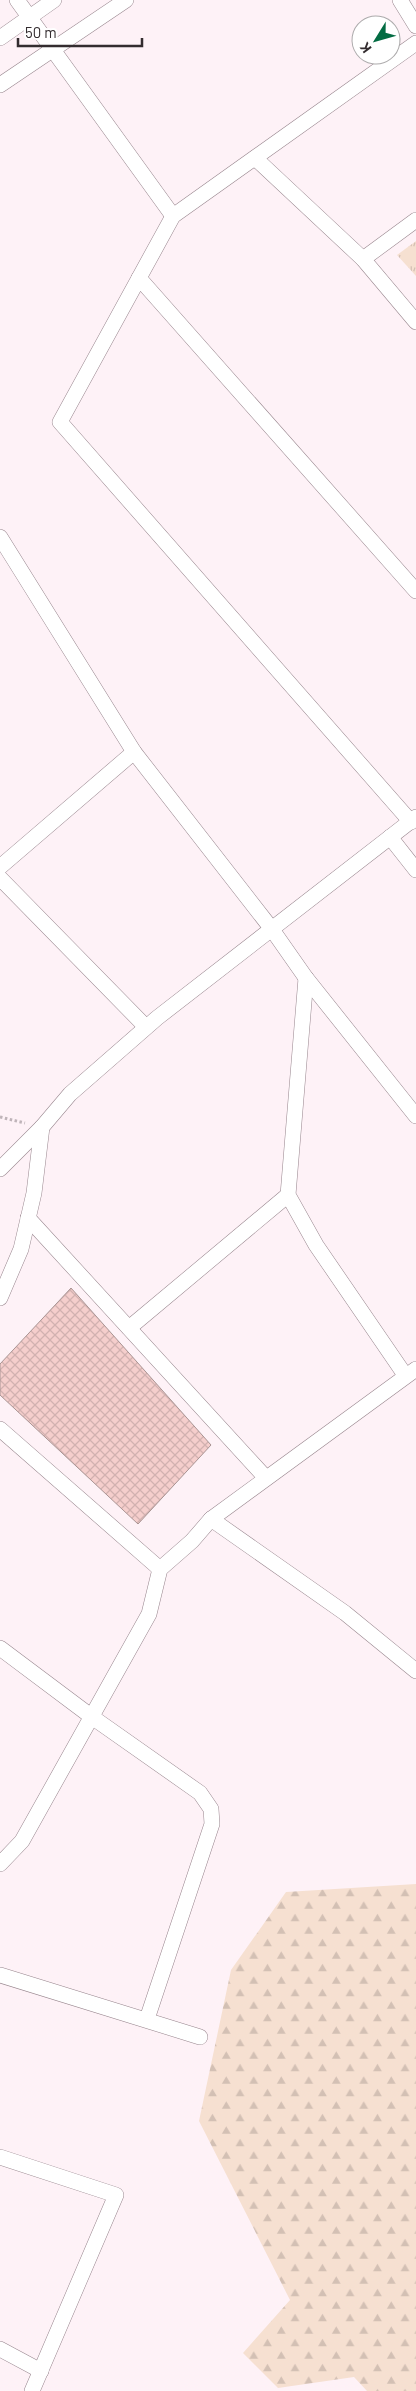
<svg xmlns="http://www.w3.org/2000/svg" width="416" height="2391" viewBox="0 0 416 2391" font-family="Barlow,sans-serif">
<defs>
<pattern id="grass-tufts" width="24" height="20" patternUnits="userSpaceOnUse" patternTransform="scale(1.25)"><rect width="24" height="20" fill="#f6e0d1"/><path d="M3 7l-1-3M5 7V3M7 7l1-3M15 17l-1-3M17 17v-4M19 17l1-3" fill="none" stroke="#d3c0b4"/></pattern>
<pattern id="forest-firs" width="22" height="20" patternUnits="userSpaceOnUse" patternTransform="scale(1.25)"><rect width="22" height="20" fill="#f6e0d1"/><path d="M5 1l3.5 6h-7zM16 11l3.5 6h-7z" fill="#d3c0b4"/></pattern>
<pattern id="building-cross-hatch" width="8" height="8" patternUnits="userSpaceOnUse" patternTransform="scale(1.25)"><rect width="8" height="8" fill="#f5cecc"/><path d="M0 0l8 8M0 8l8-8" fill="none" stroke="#d2b1b0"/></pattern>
</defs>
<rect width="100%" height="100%" fill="#fef2f7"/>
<path fill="url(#grass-tufts)" d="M416,241V276L397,255Z"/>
<path fill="url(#forest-firs)" d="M416,1884V2391H367L354,2377L278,2388L243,2353L290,2300L199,2121L231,1970L286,1892Z"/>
<path fill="url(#building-cross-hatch)" stroke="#a99493" d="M71,1288L211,1445L138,1524L0,1395V1364Z"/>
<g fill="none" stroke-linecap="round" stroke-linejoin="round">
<defs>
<g id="minor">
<path d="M17,0L173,216"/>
<path d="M400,0L416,26"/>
<path d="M0,38L54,0"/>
<path d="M0,85L126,0"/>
<path d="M255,158L363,259"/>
<path d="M416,220L363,259L416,322"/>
<path d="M139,278L173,216L416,43"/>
<path d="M0,537L134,752L271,928L306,978L416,1116"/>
<path d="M411,822L60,422L139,278L416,591"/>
<path d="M390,837L416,870"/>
<path d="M0,867L134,752"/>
<path d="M0,878L146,1027"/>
<path d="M306,978L288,1195L316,1245L405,1375"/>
<path d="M0,1169L42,1127"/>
<path d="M28,1218L266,1478"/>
<path d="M0,1298L21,1249L34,1193L42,1127L70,1094L157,1018L416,817"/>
<path d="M129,1328L288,1195"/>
<path d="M0,1429L160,1569"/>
<path d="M211,1519L416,1369"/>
<path d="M0,1648L92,1717L200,1793L211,1809L212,1824L147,2019"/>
<path d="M0,1864L22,1841L149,1614L160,1569L192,1541L211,1519L345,1613L416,1671"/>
<path d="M0,1975L200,2037"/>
<path d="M0,2157L116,2195L32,2391"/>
<path d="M0,2349L41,2371"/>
</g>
</defs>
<use href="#minor" stroke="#98868e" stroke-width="16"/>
<path stroke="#bfb4b9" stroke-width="3" stroke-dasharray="2.5 2.5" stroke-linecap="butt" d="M0,1117L25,1123"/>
<use href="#minor" stroke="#fff" stroke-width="15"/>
</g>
<g transform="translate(376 40) rotate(233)"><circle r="24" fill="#ffffff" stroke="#adabac"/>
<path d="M0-4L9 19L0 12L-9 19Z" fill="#036c43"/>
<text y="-8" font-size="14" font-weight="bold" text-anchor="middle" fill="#332c2f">K</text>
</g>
<path d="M18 38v8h124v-8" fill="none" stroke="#332c2f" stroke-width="2.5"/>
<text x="25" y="38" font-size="15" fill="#332c2f" stroke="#ffffff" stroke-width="4" paint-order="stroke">50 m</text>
</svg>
